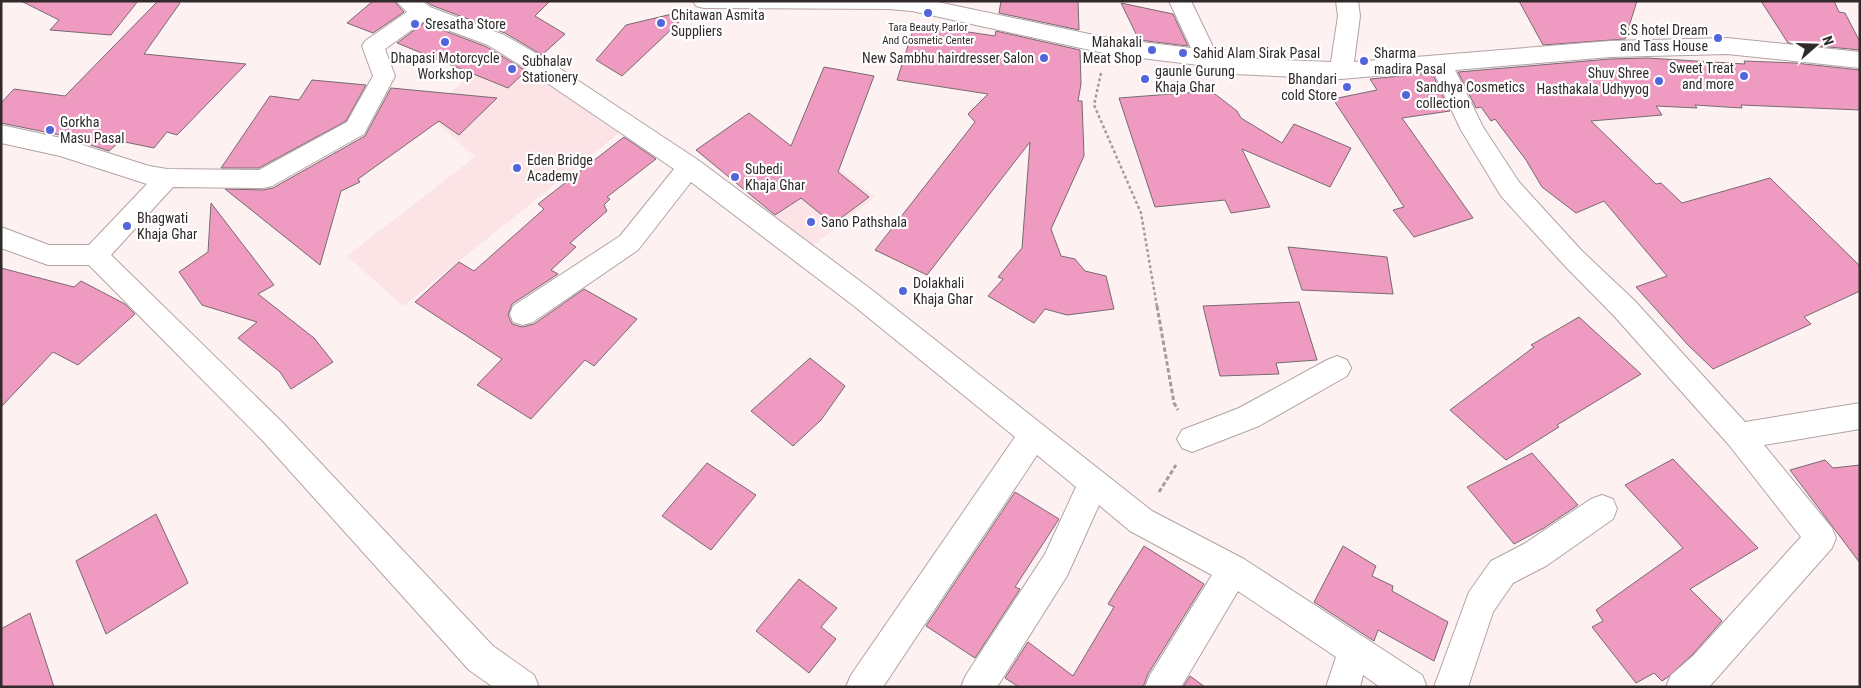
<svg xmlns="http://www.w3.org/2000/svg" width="1861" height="688" viewBox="0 0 1861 688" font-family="'Roboto Condensed',sans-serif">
<rect width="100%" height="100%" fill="#fef1f2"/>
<g fill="#fce3e5">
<path d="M499,49L619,133L403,306L347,256L475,157L427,114Z"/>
<path d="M813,149L875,197L811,247L748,197Z"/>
</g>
<g fill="#ef9bc1" stroke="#776a6f">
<path d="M21,1H138L111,35L50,30L59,20Z"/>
<path d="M158,1H178L180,3L144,54L246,64L177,135L167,132L154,148L120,141L109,151L60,135L1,123V103L14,89L65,96Z"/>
<path d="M373,1H394L404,12L373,33L347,23Z"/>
<path d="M425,1H550L535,16L565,34L542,55L505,33L431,5Z"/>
<path d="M1001,1H1078L1079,30L999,13Z"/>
<path d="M1519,1H1637L1625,39L1543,45Z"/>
<path d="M1761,1H1834L1839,12L1845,13L1860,42V50L1788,43Z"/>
<path d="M1121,3L1173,14L1188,46L1139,40Z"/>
<path d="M693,9L622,76L596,60L626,25Z"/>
<path d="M424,23L487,47L526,71L508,88L397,43Z"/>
<path d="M915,24L995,36L996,31L1080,50L1081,84L1078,101H1082L1084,156L1051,229L1061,256L1075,259L1085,271L1106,276L1114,309L1067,315L1045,309L1034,323L988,296L1003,279L998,277L1022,248L1030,142L927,275L875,250L975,122L968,114L988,94L897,80Z"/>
<path d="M1647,58L1745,64L1744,61L1795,63L1860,70V110L1741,105L1742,108L1695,105L1697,108L1656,106L1662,115L1591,121L1656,184L1661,183L1682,203L1770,178L1860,266V291L1804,317L1811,324L1713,369L1688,345L1636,287L1667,276L1604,201L1576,213L1542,187L1526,160L1495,119L1491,121L1481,107L1476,108L1458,72L1610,59Z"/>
<path d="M824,67L874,76L838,172L869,197L833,224L801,198L775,215L696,150L749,113L791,146Z"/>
<path d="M1432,73L1450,111L1402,118L1473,218L1414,237L1393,210L1404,207L1333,99L1377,90L1370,79Z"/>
<path d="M312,80L366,85L346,121L259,168H221L270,96L299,100Z"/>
<path d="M391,88L497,98L459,135L439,121L358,179L360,182L341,191L320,265L225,189L263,190L273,188L365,136Z"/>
<path d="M1211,91L1237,111L1241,118L1282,143L1294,124L1351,148L1330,187L1242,149L1270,207L1231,213L1225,200L1155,207L1119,98Z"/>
<path d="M624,137L656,159L607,197L610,199L604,205L607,211L570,243L576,247L551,270L558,274L512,304L508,315L512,324L522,327L534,324L584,289L637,319L594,366L585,360L531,419L477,385L502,359L415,302L459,262L474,271L544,209L538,204Z"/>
<path d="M211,203L274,285L258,294L314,338L333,362L291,389L280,372L238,338L257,322L202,305L179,272L208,252Z"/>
<path d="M1288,247L1387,257L1393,294L1302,290Z"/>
<path d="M1,268L74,287L81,281L125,304L135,314L78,365L53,352L1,407Z"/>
<path d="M1299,302L1317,360L1276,363L1279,374L1220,376L1203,306Z"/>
<path d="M1579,317L1641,374L1557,425L1559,427L1506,460L1450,410L1534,347L1531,345Z"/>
<path d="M810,358L845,386L821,420L793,446L751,411Z"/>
<path d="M1532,453L1578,505L1544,528L1514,544L1467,487Z"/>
<path d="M1673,459L1758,548L1690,589L1722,621L1692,655L1668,677L1662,681L1654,673L1636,683L1592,627L1603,621L1596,610L1683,548L1625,485Z"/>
<path d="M1825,460L1833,468L1860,465V563L1790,470Z"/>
<path d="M707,463L756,495L711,550L662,516Z"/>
<path d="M1015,492L1059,519L1015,587L1020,589L975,658L926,626Z"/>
<path d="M156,514L188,583L106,634L76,561Z"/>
<path d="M1144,546L1204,584L1148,674L1143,687H1019L1005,678L1028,642L1073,676L1114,607L1108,604Z"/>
<path d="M1343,546L1376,566L1372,576L1393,586L1392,591L1448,622L1434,661L1378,630L1374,641L1314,602Z"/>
<path d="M799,579L837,608L821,627L836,639L809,673L756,631Z"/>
<path d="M30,613L54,687H1V629Z"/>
<path d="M1190,676L1205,687H1183Z"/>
</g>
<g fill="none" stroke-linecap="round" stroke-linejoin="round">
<defs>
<g id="minor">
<path d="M396,1H422L430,7L504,35L544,58L698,160L872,290L1152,511L1244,559L1422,675L1427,687H1380L1363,675L1360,687H1326L1336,657L1238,591L1181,687H1145L1150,675L1212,575L1130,531L1099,505L1067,576L997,687H961L966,675L1045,554L1076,487L1037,455L883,687H846L851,675L1015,437L854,306L691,182L638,250L533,322L523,325L513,322L510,314L513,306L620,236L674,169L528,70L488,45L424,21L385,49L395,76L364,134L272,186L263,188L173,187L111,255L282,422L493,646L534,675L539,687H493L469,670L262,440L89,265H48L1,248V227L49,245H89L147,184L60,156L1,143V125L61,138L149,166L167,169L259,170L347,122L373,76L362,46L365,41L407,12Z"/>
<path d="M693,1H933L1108,38L1191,48L1169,1H1191L1216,53L1234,58L1331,62L1338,16L1336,1H1358L1360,16L1354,62L1610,41L1727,38L1860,52V68L1727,54L1610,57L1455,70L1483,127L1519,182L1582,251L1635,301L1745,422L1860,403V429L1764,445L1832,528L1836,538L1832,548L1709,687H1666L1671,675L1693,656L1801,537L1729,445L1615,317L1564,265L1501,196L1461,130L1433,71L1341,79L1234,74L1207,66L1108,54L912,11L889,9L704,8L696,6Z"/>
<path d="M1337,356L1347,360L1351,368L1347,376L1259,426L1192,452L1182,448L1177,439L1182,430L1239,408L1327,360Z"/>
<path d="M1602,495L1613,499L1617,509L1613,519L1546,566L1513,583L1493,612L1468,687H1434L1469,592L1491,561L1524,544L1591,499Z"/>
</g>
</defs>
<use href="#minor" stroke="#b3a3a4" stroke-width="2"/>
<path stroke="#a69c9c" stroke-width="2.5" stroke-dasharray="3 2.5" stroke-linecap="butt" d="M1101,73L1094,105L1141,213L1157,307"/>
<g stroke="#a69c9c" stroke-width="3" stroke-dasharray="4.5 2.5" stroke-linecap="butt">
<path d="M1157,306L1174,403L1178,410"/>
<path d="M1159,492L1176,465"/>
</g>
<use href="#minor" fill="#fff" fill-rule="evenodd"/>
</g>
<g fill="#5265db" stroke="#fff" stroke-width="2">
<circle cx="928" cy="13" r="5"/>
<circle cx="661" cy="23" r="5"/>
<circle cx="415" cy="24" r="5"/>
<circle cx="1718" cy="38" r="5"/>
<circle cx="445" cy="42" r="5"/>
<circle cx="1152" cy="50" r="5"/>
<circle cx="1183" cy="53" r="5"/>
<circle cx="1044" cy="58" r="5"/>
<circle cx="1364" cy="61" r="5"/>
<circle cx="512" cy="69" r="5"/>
<circle cx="1744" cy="76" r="5"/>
<circle cx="1145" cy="79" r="5"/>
<circle cx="1659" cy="81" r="5"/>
<circle cx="1347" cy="87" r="5"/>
<circle cx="1406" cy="95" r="5"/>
<circle cx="50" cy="130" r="5"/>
<circle cx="517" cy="168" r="5"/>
<circle cx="735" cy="177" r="5"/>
<circle cx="811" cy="222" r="5"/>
<circle cx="127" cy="226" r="5"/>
<circle cx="903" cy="291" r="5"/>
</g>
<g text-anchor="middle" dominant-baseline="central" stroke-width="4.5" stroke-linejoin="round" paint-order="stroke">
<g font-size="11" fill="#302a2a" stroke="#fff">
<text x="928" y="27">Tara Beauty Parlor<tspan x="928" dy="13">And Cosmetic Center</tspan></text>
</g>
<g font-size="14" fill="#302a2a" stroke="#fff" text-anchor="start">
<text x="671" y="15">Chitawan Asmita<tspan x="671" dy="16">Suppliers</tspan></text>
<text x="425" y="24">Sresatha Store</text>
<text x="1708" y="30" text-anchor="end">S.S hotel Dream<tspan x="1708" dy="16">and Tass House</tspan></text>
<text x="1142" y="42" text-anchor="end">Mahakali<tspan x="1142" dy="16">Meat Shop</tspan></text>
<text x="1193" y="53">Sahid Alam Sirak Pasal</text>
<text x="1374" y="53">Sharma<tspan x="1374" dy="16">madira Pasal</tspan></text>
<text x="445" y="58" text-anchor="middle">Dhapasi Motorcycle<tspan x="445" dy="16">Workshop</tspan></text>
<text x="1034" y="58" text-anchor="end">New Sambhu hairdresser Salon</text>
<text x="522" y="61">Subhalav<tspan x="522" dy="16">Stationery</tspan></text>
<text x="1734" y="68" text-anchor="end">Sweet Treat<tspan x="1734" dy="16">and more</tspan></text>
<text x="1155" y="71">gaunle Gurung<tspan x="1155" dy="16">Khaja Ghar</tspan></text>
<text x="1649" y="73" text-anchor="end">Shuv Shree<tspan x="1649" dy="16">Hasthakala Udhyyog</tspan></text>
<text x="1337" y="79" text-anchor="end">Bhandari<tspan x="1337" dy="16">cold Store</tspan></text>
<text x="1416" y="87">Sandhya Cosmetics<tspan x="1416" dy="16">collection</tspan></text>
<text x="60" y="122">Gorkha<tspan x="60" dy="16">Masu Pasal</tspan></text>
<text x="527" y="160">Eden Bridge<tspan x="527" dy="16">Academy</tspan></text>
<text x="745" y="169">Subedi<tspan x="745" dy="16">Khaja Ghar</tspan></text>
<text x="137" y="218">Bhagwati<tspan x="137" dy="16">Khaja Ghar</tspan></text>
<text x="821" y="222">Sano Pathshala</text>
<text x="913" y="283">Dolakhali<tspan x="913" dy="16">Khaja Ghar</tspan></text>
</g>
</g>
<rect width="1861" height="688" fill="none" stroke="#302a2a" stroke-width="5"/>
<g transform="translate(1816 45) rotate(70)" stroke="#ffffff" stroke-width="4" paint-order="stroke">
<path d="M0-4L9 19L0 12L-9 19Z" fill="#302a2a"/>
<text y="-8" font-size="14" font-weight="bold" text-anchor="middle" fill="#302a2a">N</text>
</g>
</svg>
